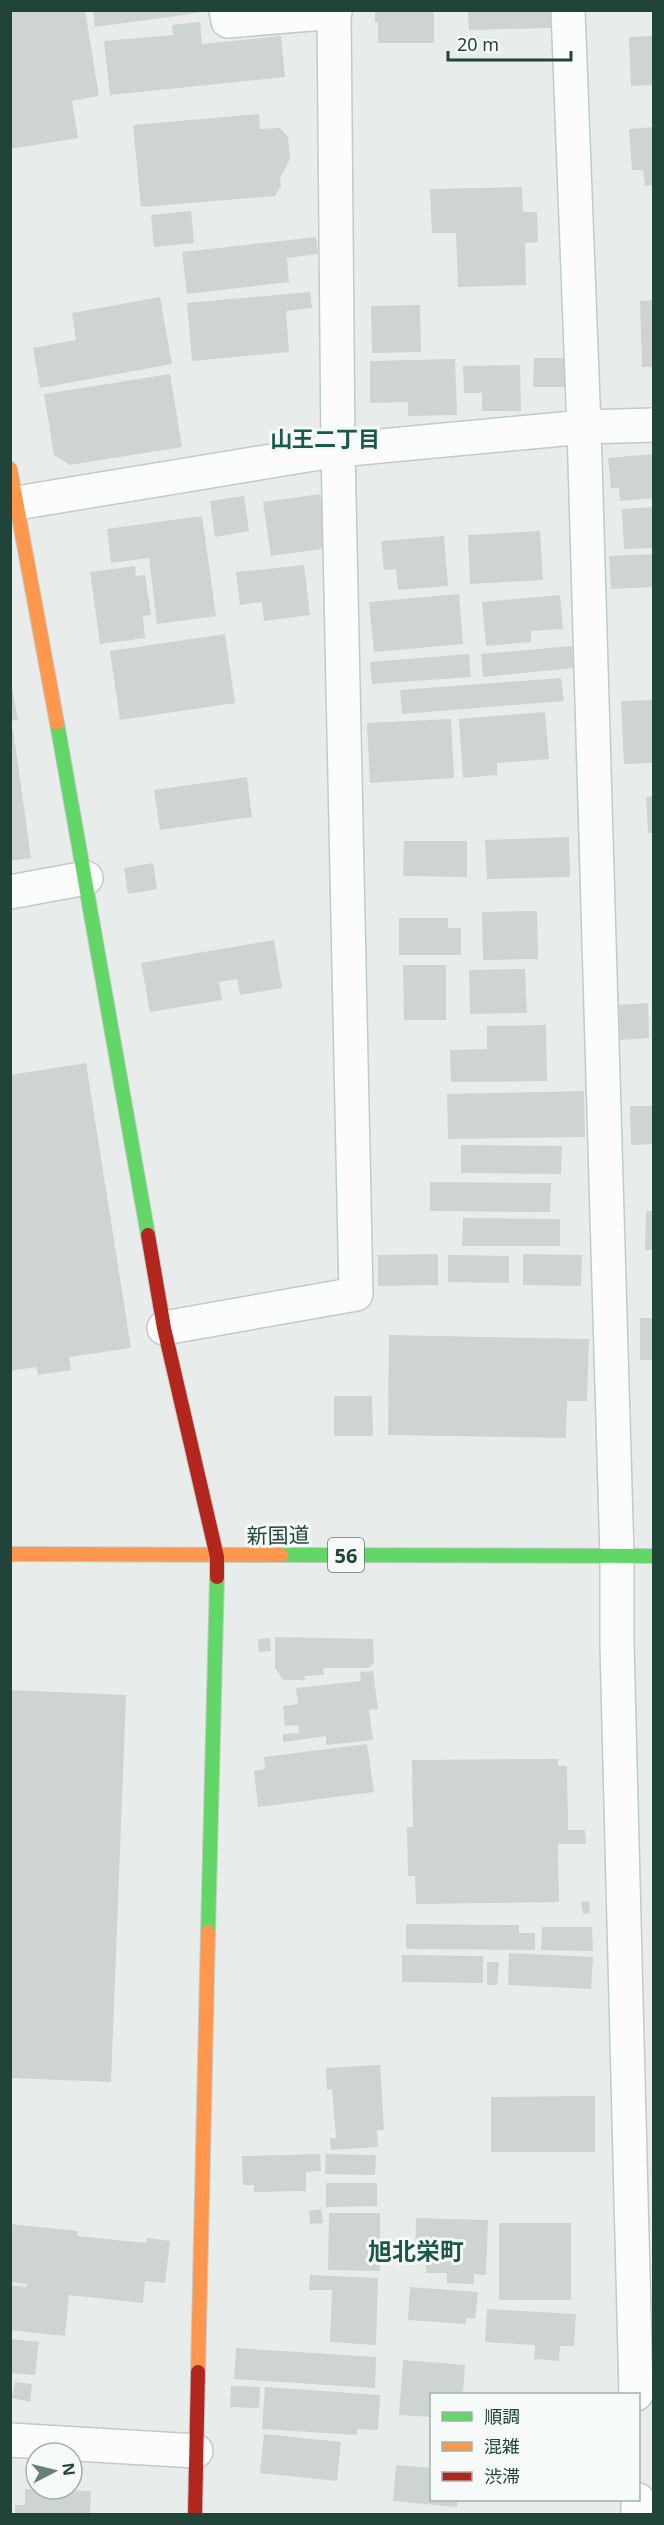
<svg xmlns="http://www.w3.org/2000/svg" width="664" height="2525" viewBox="0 0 664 2525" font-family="'Noto Sans','Noto Sans JP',sans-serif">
<rect width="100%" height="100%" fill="#e8edeb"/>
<g fill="#ced4d2">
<path d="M85,10L99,96L72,101L78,138L10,149V11Z"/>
<path d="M93,10H198V13L95,27Z"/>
<path d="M375,10H434V43H378V22H375Z"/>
<path d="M468,10H550L551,28L469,30Z"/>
<path d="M200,22L202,44L281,36L285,77L110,95L104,41L173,35L172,25Z"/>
<path d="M654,36V85L631,86L629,37Z"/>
<path d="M259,114L260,129L280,128L288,137L290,159L280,178L281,186L275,196L141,207L133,125Z"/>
<path d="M654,127V185L645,186L643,170H632L629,129Z"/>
<path d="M522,187L523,212H537L538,242L525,243L526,285L458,287L456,233H432L430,189Z"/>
<path d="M191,211L194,243L154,247L151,215Z"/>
<path d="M316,237L318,254L287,258L289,282L187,294L182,252Z"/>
<path d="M310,292L312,308L286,311L289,352L192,361L187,303Z"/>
<path d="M160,297L172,364L40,388L33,348L76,340L72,313Z"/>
<path d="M654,300V367H642L640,301Z"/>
<path d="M420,305L421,352L372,353L371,306Z"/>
<path d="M534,358H567V387H533Z"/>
<path d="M455,359L457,415L408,416V402L370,403V361Z"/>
<path d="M520,365L521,411H482V393H464L463,366Z"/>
<path d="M170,374L182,447L70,465L54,455L44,394Z"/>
<path d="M654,454V498L620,501L619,488H611L608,458Z"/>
<path d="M320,494L328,548L271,556L263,502Z"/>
<path d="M244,496L249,531L215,537L210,501Z"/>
<path d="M654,507V548L624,549L622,509Z"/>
<path d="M202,516L216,616L157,624L149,558L111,563L107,529Z"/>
<path d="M540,531L543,580L470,584L468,535Z"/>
<path d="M444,536L448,586L398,590L396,569L384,570L381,541Z"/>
<path d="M654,554V587L611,589L609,556Z"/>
<path d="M304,565L310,615L264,621L262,602L240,605L236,572Z"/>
<path d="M135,566L136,576L145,575L151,615L143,616L145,638L100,644L90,572Z"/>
<path d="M459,594L463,644L374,652L369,602Z"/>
<path d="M560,595L563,629L531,631V642L486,646L482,602Z"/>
<path d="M225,634L235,703L120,720L110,651Z"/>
<path d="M572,646L574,668L483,677L481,654Z"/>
<path d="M469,654L471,677L372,684L370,662Z"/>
<path d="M10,677L18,720L10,721Z"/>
<path d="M561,678L564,701L402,714L400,690Z"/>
<path d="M654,700V763L624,764L621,701Z"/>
<path d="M545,712L549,759L497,763V775L463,778L459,719Z"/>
<path d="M451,719L454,778L370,783L367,723Z"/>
<path d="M10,729H13L31,858L10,861Z"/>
<path d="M247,777L252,817L160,830L154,790Z"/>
<path d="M654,796V833H648L646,797Z"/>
<path d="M569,837L570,877L487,879L485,840Z"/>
<path d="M404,841H467V877L403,876Z"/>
<path d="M153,863L157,889L128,894L124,868Z"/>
<path d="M537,911L538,959L483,960L482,912Z"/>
<path d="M399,918H448V928H461V955H399Z"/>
<path d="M274,940L282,988L240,995L237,979L219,982L222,1000L150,1012L141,963Z"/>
<path d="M403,965H446V1020H404Z"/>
<path d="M525,969L527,1013L470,1014L469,970Z"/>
<path d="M648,1003L649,1038L620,1040L619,1005Z"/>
<path d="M546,1025L547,1081L451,1082L450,1050L487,1049V1026Z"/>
<path d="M86,1063L131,1348L69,1357L71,1370L38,1375L36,1367L10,1371V1075Z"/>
<path d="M584,1091L585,1137L448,1139L447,1094Z"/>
<path d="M630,1106H654V1144L631,1145Z"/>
<path d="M461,1145L562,1146L561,1174L461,1173Z"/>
<path d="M430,1182L551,1183L550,1212L430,1211Z"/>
<path d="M646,1211H654V1250H645Z"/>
<path d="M463,1218L560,1219V1246H462Z"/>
<path d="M438,1254V1285L378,1286V1255Z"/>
<path d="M523,1254L582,1255L581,1286L523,1285Z"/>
<path d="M448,1255L509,1256V1283L448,1282Z"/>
<rect x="640" y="1318" width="14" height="42"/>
<path d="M389,1335L589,1339L587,1401H567L566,1438L388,1435Z"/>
<path d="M334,1396H372L373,1436H334Z"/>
<path d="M275,1637L373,1639L374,1663L368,1668H323L324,1675L304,1676L305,1680H283L275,1668Z"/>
<path d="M270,1638L271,1651L259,1652L258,1639Z"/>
<path d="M373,1671L378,1709L369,1710L373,1740L326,1745V1736L283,1742V1734L299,1733L298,1725L285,1726L283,1706L298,1704L296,1688L361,1681L360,1672Z"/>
<path d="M10,1690L126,1695L111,2082L10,2078Z"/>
<path d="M367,1744L374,1792L258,1807L254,1771L265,1769L264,1757Z"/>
<path d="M558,1759V1766H567L568,1830H585L586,1844H558L559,1902L416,1904L415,1876H408L407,1827H413L412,1760Z"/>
<path d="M589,1901L590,1913L583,1914L581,1902Z"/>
<path d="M406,1924L519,1925V1933H535V1950L406,1949Z"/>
<path d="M542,1927H592L593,1951L541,1950Z"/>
<path d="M509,1953L593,1957L591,1989L508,1985Z"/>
<path d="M402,1955L483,1956V1983L402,1982Z"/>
<path d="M487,1962H499L497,1985H487Z"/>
<path d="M380,2065L384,2130H377L378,2147L331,2150L330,2138H336L332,2089L327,2090L326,2068Z"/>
<path d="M595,2096V2152H491V2097Z"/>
<path d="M320,2154L321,2171L306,2172V2191L254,2192V2185H243L242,2156Z"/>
<path d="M326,2154L376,2155L375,2175L325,2174Z"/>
<path d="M326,2183H377V2206L326,2207Z"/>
<path d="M321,2209L323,2223L310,2224L309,2211Z"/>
<path d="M329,2213H380V2271L328,2270Z"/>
<path d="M416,2218L488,2220L486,2275L474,2274V2284L447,2283V2273H426V2258H415Z"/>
<rect x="499" y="2223" width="72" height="77"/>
<path d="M10,2224L78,2231L77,2236L146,2243L147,2238L170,2241L165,2283L145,2281L143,2303L69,2295L65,2336L10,2330V2285L26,2287L27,2284L10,2282Z"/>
<path d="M310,2275L378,2278L376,2345L330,2342L332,2290H309Z"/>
<path d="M410,2287L478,2292L475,2319L466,2318V2324L408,2320Z"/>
<path d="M487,2309L576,2314L574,2346H560L559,2361L534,2359L535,2345L485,2342Z"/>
<path d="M10,2339L39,2342L35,2375L10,2373Z"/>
<path d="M236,2348L376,2357L375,2388L234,2379Z"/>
<path d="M403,2360L465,2365L463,2394H432V2417L399,2415Z"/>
<path d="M15,2382L32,2384L30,2402L12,2398Z"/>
<path d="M231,2386L260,2387L259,2408L230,2407Z"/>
<path d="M265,2387L380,2395L378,2430L357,2429V2435L262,2429Z"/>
<path d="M264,2434L341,2442L337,2481L260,2473Z"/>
<path d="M396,2465L432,2468V2500H458L457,2507L393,2501Z"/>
<path d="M25,2489L91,2491L90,2514H15V2505H25Z"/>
</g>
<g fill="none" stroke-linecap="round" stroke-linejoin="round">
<defs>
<g id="street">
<path d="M226,10L228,21L335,12"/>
<path d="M568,10L584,427L617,1556V1645L636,2394"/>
<path d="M17,503L338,450L584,427L654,425"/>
<path d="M10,892L86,878"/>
<path d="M164,1328L356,1294L338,450L334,10"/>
<path d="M10,2440L196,2451"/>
<path d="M638,2500V2514"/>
</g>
<g id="fast">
<path d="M57,723L148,1235"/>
<path d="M281,1555L654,1556"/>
<path d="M208,1932L217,1577"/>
</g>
<g id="slow">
<path d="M10,469L57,723"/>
<path d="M10,1554L281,1555"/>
<path d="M198,2372L208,1932"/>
</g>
<g id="jam">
<path d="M148,1235L164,1328L217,1557V1577"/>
<path d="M195,2514L198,2372"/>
</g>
</defs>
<use href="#street" stroke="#c4cac8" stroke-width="36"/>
<use href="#fast" stroke="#c3cbc8" stroke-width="16"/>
<use href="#slow" stroke="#c3cbc8" stroke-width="16"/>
<use href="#jam" stroke="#c3cbc8" stroke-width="16"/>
<use href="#street" stroke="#fcfcfc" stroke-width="33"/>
<use href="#fast" stroke="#63d668" stroke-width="14"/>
<use href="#slow" stroke="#ff974d" stroke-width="14"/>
<use href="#jam" stroke="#b3261e" stroke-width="14"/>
</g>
<g text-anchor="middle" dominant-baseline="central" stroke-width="6" stroke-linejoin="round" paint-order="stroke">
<rect fill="#f6fbf9" stroke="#617b73" stroke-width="1.5" x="328" y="1538" width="36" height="34" rx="4.5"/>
<g font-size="20" font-weight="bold" fill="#21443a">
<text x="346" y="1555">56</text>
</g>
<g font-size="21" fill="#21443a" stroke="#f6fbf9">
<text transform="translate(278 1535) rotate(-1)">新国道</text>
</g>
<g font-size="22" font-weight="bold" fill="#1a5948" stroke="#f6fbf9">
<text x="325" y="438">山王二丁目</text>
</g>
<g font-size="24" font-weight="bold" fill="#1a5948" stroke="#f6fbf9">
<text x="416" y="2250">旭北栄町</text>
</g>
</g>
<rect width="664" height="2525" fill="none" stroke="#21443a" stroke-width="24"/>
<rect x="430" y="2393" width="210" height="108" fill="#f6fbf9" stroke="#a1b2ad" stroke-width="1.5"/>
<rect x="442" y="2412" width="30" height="9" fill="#63d668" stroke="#a1b2ad" stroke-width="1.5"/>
<text x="484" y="2423" font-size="18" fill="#21443a">順調</text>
<rect x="442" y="2442" width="30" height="9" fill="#ff974d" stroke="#a1b2ad" stroke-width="1.5"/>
<text x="484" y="2453" font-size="18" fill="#21443a">混雑</text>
<rect x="442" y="2472" width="30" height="9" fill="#b3261e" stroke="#a1b2ad" stroke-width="1.5"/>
<text x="484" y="2483" font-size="18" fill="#21443a">渋滞</text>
<g transform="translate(54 2471) rotate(83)"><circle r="28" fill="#f6fbf9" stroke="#a1b2ad" stroke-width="1.5"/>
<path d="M0-4.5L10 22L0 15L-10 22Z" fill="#677f78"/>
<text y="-9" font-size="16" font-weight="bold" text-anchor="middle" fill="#21443a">N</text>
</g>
<path d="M448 51v9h123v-9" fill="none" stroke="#21443a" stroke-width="3"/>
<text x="457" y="51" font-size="18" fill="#21443a" stroke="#f6fbf9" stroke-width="4.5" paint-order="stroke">20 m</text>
</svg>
